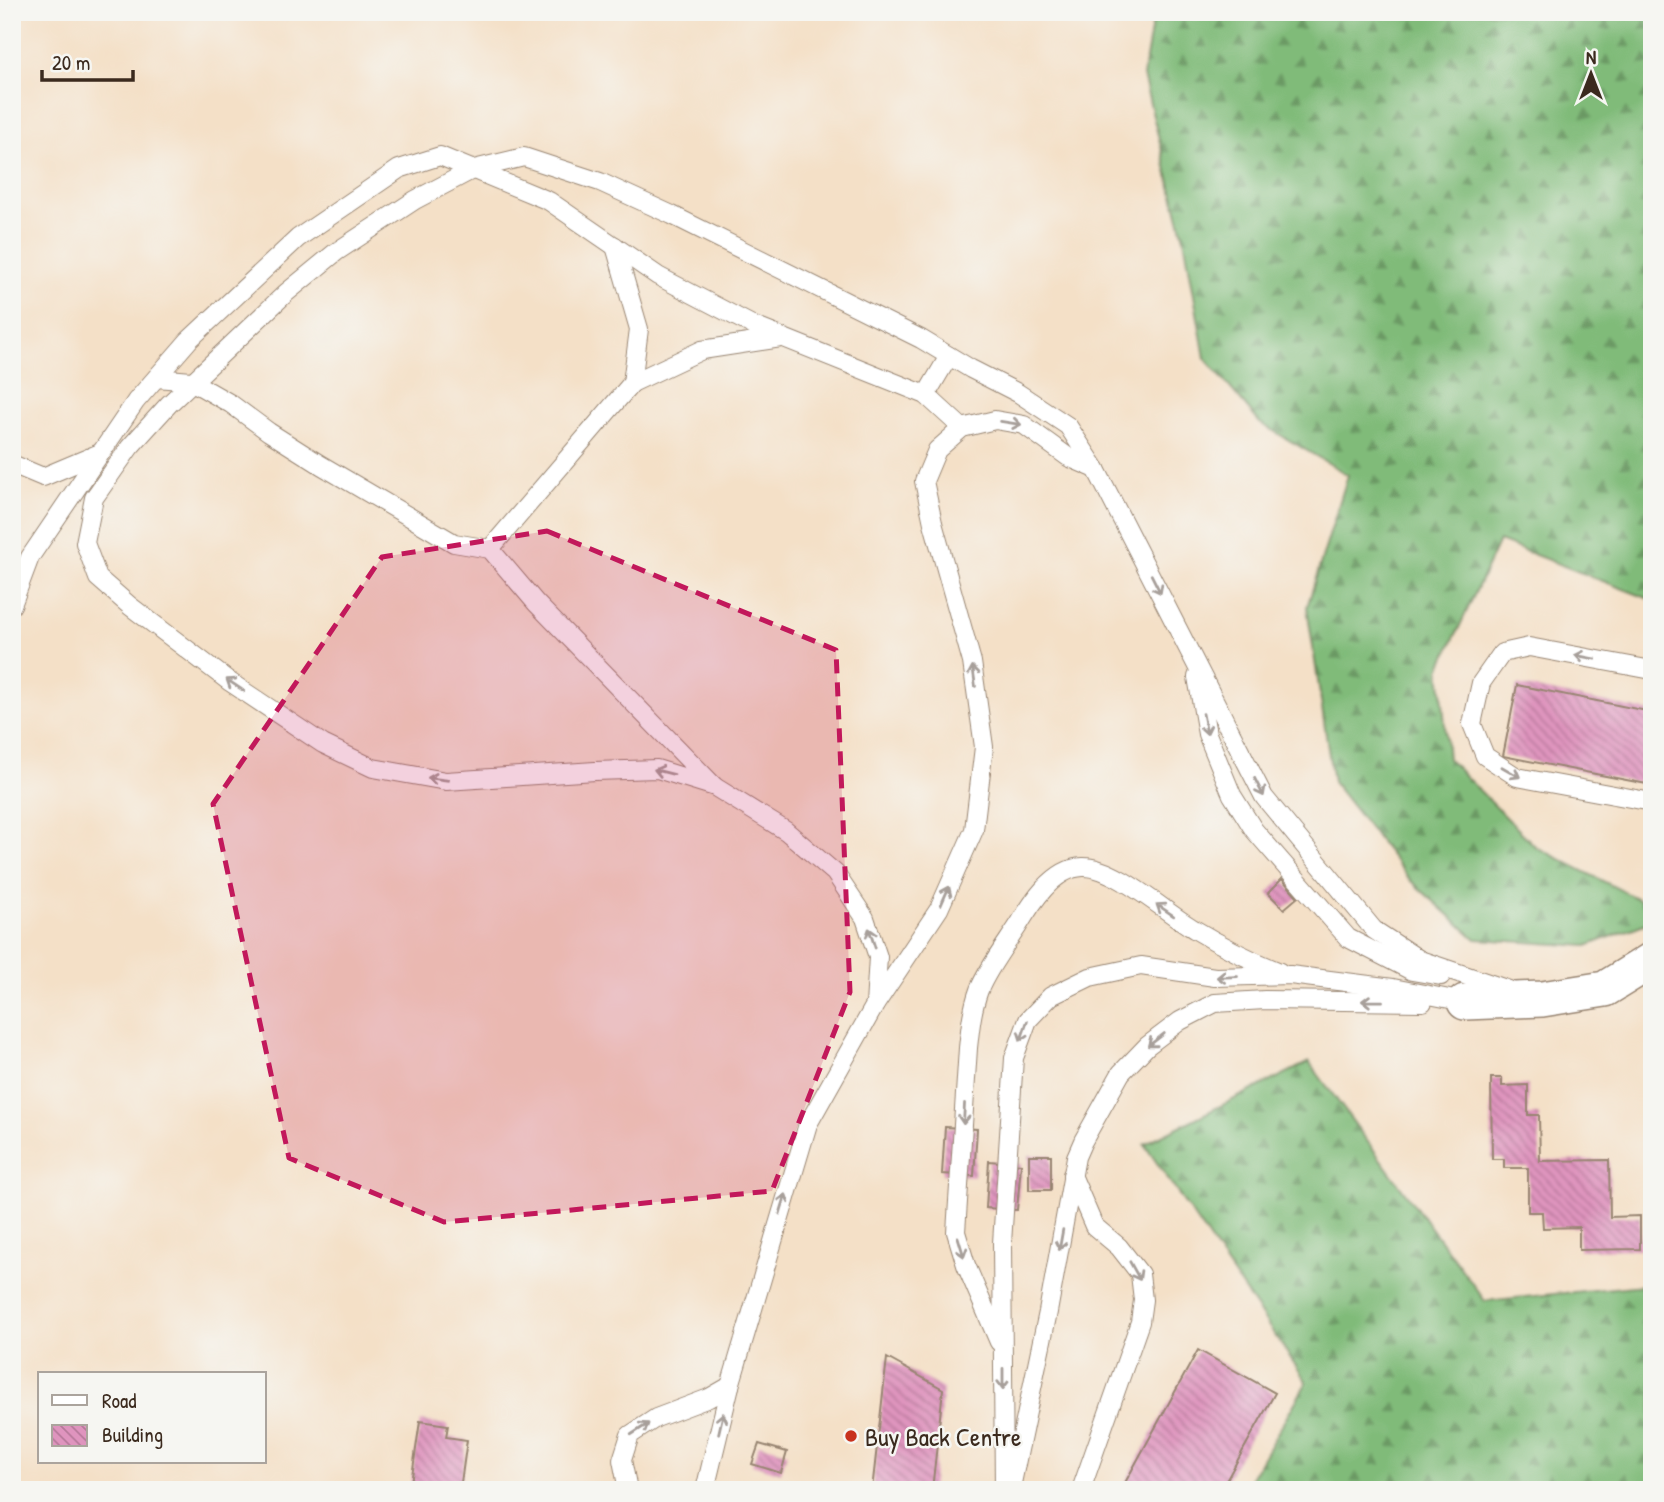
<svg xmlns="http://www.w3.org/2000/svg" width="1664" height="1502" viewBox="0 0 1664 1502" font-family="'Patrick Hand',sans-serif">
<defs>
<pattern id="forest-firs" width="22" height="20" patternUnits="userSpaceOnUse" patternTransform="scale(1.75)"><rect width="22" height="20" fill="#80bb79"/><path d="M5 1l3.5 6h-7zM16 11l3.5 6h-7z" fill="#6a9863"/></pattern>
<pattern id="building-back-hatch" width="6" height="6" patternUnits="userSpaceOnUse" patternTransform="scale(1.75)"><rect width="6" height="6" fill="#df94be"/><path d="M-1 5l2 2M0 0l6 6M5-1l2 2" fill="none" stroke="#b6799a"/></pattern>
</defs>
<rect width="100%" height="100%" fill="#f6f6f2"/>
<filter id="ink" filterUnits="userSpaceOnUse"><feTurbulence type="fractalNoise" baseFrequency=".0143" numOctaves="2"/><feDisplacementMap in="SourceGraphic" scale="14" xChannelSelector="R" yChannelSelector="G"/><feConvolveMatrix kernelMatrix="1 2 1 2 8 2 1 2 1" color-interpolation-filters="sRGB"/></filter>
<filter id="wash" filterUnits="userSpaceOnUse"><feTurbulence type="fractalNoise" baseFrequency=".00686" numOctaves="4" result="noise"/><feDisplacementMap in="SourceGraphic" scale="28" xChannelSelector="R" yChannelSelector="G"/><feGaussianBlur stdDeviation="1.57" result="paint"/><feColorMatrix in="noise" values="0 0 0 0 0 0 0 0 0 0 0 0 0 0 0 0 0 1.4 0 .05"/><feComposite in="paint" operator="in"/></filter>
<g filter="url(#wash)">
<rect width="100%" height="100%" fill="#f4e0c7"/>
<g fill="url(#forest-firs)" stroke="#5e724c" stroke-width="2">
<path d="M1154,12H1652V600L1499,541L1440,669L1448,759L1536,847L1652,906V921L1587,946L1476,939L1411,881L1333,782L1307,607L1348,475L1260,423L1205,358L1184,238L1143,76Z"/>
<path d="M1309,1062L1485,1301L1652,1284V1490H1244L1307,1382L1144,1144Z"/>
</g>
<g id="blocks">
<g fill="url(#building-back-hatch)">
<path d="M1517,685L1652,712V785L1503,756Z"/>
<path d="M1282,879L1298,897L1284,909L1268,893Z"/>
<path d="M1491,1078H1502V1086L1528,1085V1115H1539L1540,1161L1609,1160L1610,1217L1640,1216V1249L1579,1250V1227L1543,1228L1542,1212H1528V1168H1504V1159H1492Z"/>
<path d="M945,1127L977,1129L974,1176L942,1174Z"/>
<rect x="1029" y="1155" width="22" height="35"/>
<path d="M989,1161L1021,1164L1017,1210L986,1208Z"/>
<path d="M1198,1350L1275,1393L1221,1490H1121Z"/>
<path d="M887,1358L943,1389L932,1490H872Z"/>
<path d="M420,1421L448,1425L446,1437L467,1440L460,1490H410Z"/>
<path d="M759,1444L787,1452L781,1473L752,1464Z"/>
</g>
</g>
</g>
<g filter="url(#ink)">
<use href="#blocks" fill-opacity="0" stroke="#988572" stroke-width="2"/>
<g fill="none" stroke-linecap="round" stroke-linejoin="round">
<defs>
<g id="service">
<path d="M157,378L191,381L231,404L269,432L321,465L454,543L490,549L536,603L714,786"/>
<path d="M632,383L702,350L781,338"/>
<path d="M926,395L949,356"/>
<path d="M12,464L43,477L100,453"/>
<path d="M490,549L632,383L639,329L615,246"/>
<path d="M12,605L30,557L136,401L189,340L298,238L399,169L440,156L549,201L658,276L754,326L926,395L962,428"/>
<path d="M1652,670L1529,647L1502,653L1481,683L1472,724L1485,756L1517,777L1652,802"/>
<path d="M1197,677L1207,734L1232,795L1254,830L1348,938L1412,971L1441,976"/>
<path d="M875,1005L878,957L865,918L835,873L786,831L715,787L657,769L595,771L446,781L373,768L323,744L230,682L130,606L98,578L85,543L94,498L130,447L169,404L286,293L336,252L415,200L474,169L524,157L600,182L672,215L921,339L971,369L1018,393L1068,426L1096,469"/>
<path d="M1072,1175L1094,1226L1119,1247L1140,1274L1143,1300L1140,1322L1081,1490"/>
<path d="M999,1342L966,1265L956,1232L968,1048C970,1029 972,1009 979,990C988,968 1005,946 1018,926C1031,904 1053,868 1083,867C1115,866 1166,913 1194,929C1222,946 1250,960 1280,972"/>
<path d="M1011,1488L1048,1312L1076,1157L1083,1141L1121,1073L1147,1046L1180,1021L1215,1003L1265,1000L1423,1002"/>
<path d="M628,1490L622,1460L630,1435L656,1418L709,1398L730,1386"/>
<path d="M705,1490L730,1386L808,1124L875,1005L939,909L974,830L984,747L972,662L933,523L924,481L937,450L962,428L995,420L1024,425L1068,457L1096,469L1264,797L1374,930L1420,960L1509,990"/>
<path d="M1004,1490L1002,1243L1014,1058L1028,1020L1051,996L1090,977L1141,966L1215,977L1290,975L1393,988L1465,1002"/>
</g>
<path id="minor" d="M1465,1002L1542,999L1605,989L1652,960"/>
</defs>
<use href="#service" stroke="#988572" stroke-width="20"/>
<use href="#minor" stroke="#988572" stroke-width="38"/>
<use href="#service" stroke="#fff" stroke-width="18"/>
<use href="#minor" stroke="#fff" stroke-width="35"/>
</g>
<defs><path id="oneway-shaft" d="M-6 0H5M1.5-3L5.5 0L1.5 3" fill="none" stroke-width="1.6" stroke-linecap="round" stroke-linejoin="round" transform="scale(1.75)"/></defs>
<g stroke="#a79f9a">
<use href="#oneway-shaft" transform="translate(1011 423) rotate(9)"/>
<use href="#oneway-shaft" transform="translate(1156 584) rotate(63)"/>
<use href="#oneway-shaft" transform="translate(1585 657) rotate(-169)"/>
<use href="#oneway-shaft" transform="translate(974 676) rotate(-98)"/>
<use href="#oneway-shaft" transform="translate(235 685) rotate(-146)"/>
<use href="#oneway-shaft" transform="translate(1205 724) rotate(79)"/>
<use href="#oneway-shaft" transform="translate(664 772) rotate(-166)"/>
<use href="#oneway-shaft" transform="translate(1511 772) rotate(30)"/>
<use href="#oneway-shaft" transform="translate(438 779) rotate(-172)"/>
<use href="#oneway-shaft" transform="translate(1259 787) rotate(63)"/>
<use href="#oneway-shaft" transform="translate(945 896) rotate(-66)"/>
<use href="#oneway-shaft" transform="translate(1165 910) rotate(-146)"/>
<use href="#oneway-shaft" transform="translate(872 938) rotate(-108)"/>
<use href="#oneway-shaft" transform="translate(1227 977) rotate(178)"/>
<use href="#oneway-shaft" transform="translate(1372 1001) rotate(-179)"/>
<use href="#oneway-shaft" transform="translate(1024 1031) rotate(109)"/>
<use href="#oneway-shaft" transform="translate(1156 1040) rotate(142)"/>
<use href="#oneway-shaft" transform="translate(964 1114) rotate(93)"/>
<use href="#oneway-shaft" transform="translate(783 1204) rotate(-73)"/>
<use href="#oneway-shaft" transform="translate(1061 1240) rotate(100)"/>
<use href="#oneway-shaft" transform="translate(961 1247) rotate(73)"/>
<use href="#oneway-shaft" transform="translate(1135 1271) rotate(61)"/>
<use href="#oneway-shaft" transform="translate(1003 1379) rotate(90)"/>
<use href="#oneway-shaft" transform="translate(721 1423) rotate(-77)"/>
<use href="#oneway-shaft" transform="translate(640 1429) rotate(-33)"/>
</g>
</g>
<path fill="#c2185b" fill-opacity="0.2" stroke="#c2185b" stroke-width="5" stroke-dasharray="14 9" stroke-linejoin="round" d="M547,531L836,650L850,992L772,1191L444,1222L289,1158L213,804L382,557Z"/>
<circle fill="#c8321e" stroke="#f6f6f2" stroke-width="2.5" cx="851" cy="1436" r="7"/>
<g text-anchor="middle" dominant-baseline="central" stroke-width="5" stroke-linejoin="round" paint-order="stroke">
<g font-size="26" fill="#3b2a1e" stroke="#f6f6f2" text-anchor="start">
<text x="865" y="1436">Buy Back Centre</text>
</g>
</g>
<rect width="1664" height="1502" fill="none" stroke="#f6f6f2" stroke-width="42"/>
<rect x="38" y="1372" width="228" height="91" fill="#f6f6f2" stroke="#aba49d" stroke-width="2"/>
<rect x="52" y="1395" width="35" height="10" fill="#ffffff" stroke="#aba49d" stroke-width="2"/>
<text x="102" y="1408" font-size="21" fill="#3b2a1e">Road</text>
<rect x="52" y="1425" width="35" height="21" fill="url(#building-back-hatch)" stroke="#aba49d" stroke-width="2"/>
<text x="102" y="1442" font-size="21" fill="#3b2a1e">Building</text>
<g transform="translate(1591 74)" stroke="#f6f6f2" stroke-width="5" paint-order="stroke">
<path d="M0-5L12 26L0 18L-12 26Z" fill="#3b2a1e"/>
<text y="-10" font-size="19" font-weight="bold" text-anchor="middle" fill="#3b2a1e">N</text>
</g>
<path d="M42 70v10h91v-10" fill="none" stroke="#3b2a1e" stroke-width="3.5"/>
<text x="52" y="70" font-size="21" fill="#3b2a1e" stroke="#f6f6f2" stroke-width="5" paint-order="stroke">20 m</text>
</svg>
